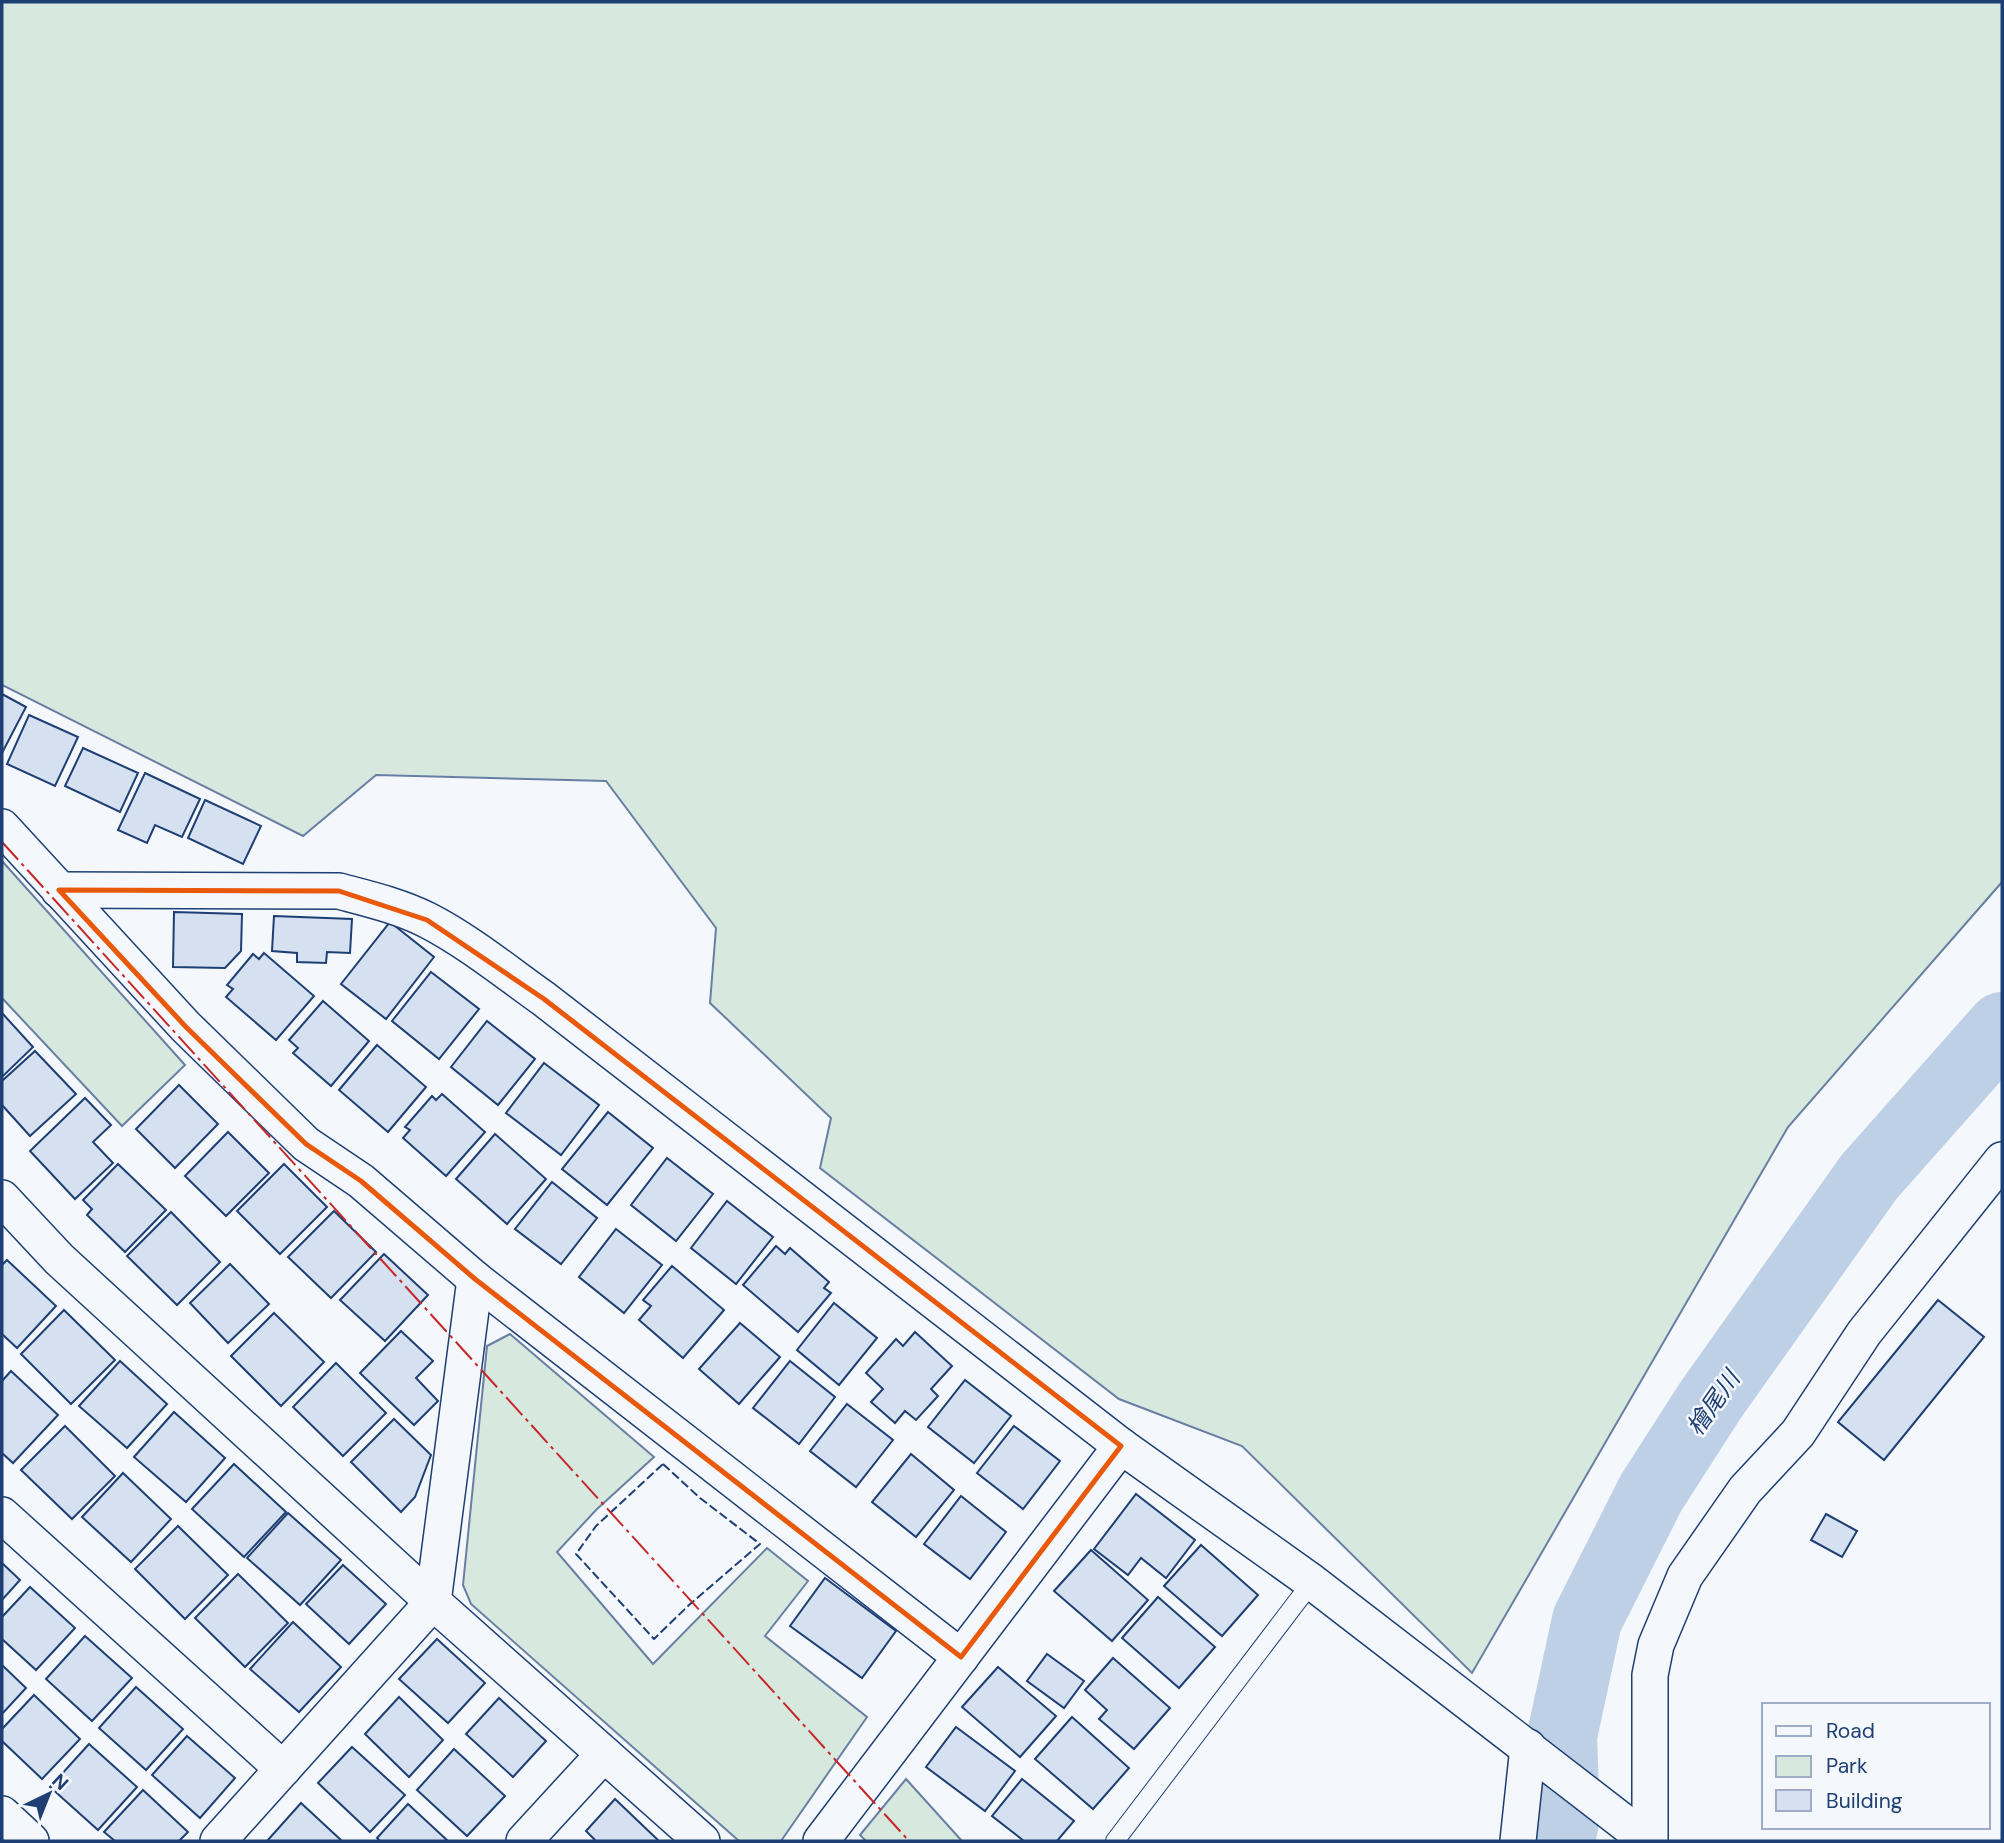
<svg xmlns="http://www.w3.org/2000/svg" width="2004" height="1843" viewBox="0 0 2004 1843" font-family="'DM Sans','Noto Sans JP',sans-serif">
<rect width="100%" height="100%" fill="#f4f7fb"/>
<g fill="#d7e8df" stroke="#687fa3" stroke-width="2">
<path d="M2,2H2002V882L1788,1127L1472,1673L1242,1446L1119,1399L820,1168L831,1118L710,1003L716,928L606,781L376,775L303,836L2,685Z"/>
<path d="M2,861L185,1065L122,1126L2,998Z"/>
<path d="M510,1334L654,1457L596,1510L557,1552L653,1664L767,1548L808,1581L765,1636L867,1717L781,1841H739L471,1604L463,1585L487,1346Z"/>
<path d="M906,1779L962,1841H866L860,1835Z"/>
</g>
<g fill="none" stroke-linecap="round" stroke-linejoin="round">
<path stroke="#bed0e5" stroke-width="70" d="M1560,1841L1565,1817L1562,1736L1587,1620L1651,1493L1710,1401L1869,1177L2002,1027"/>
</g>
<g fill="#d5e0f0" stroke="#1d3f73" stroke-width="2">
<path d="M2,694L26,707L2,753Z"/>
<path d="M29,715L78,737L55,786L7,764Z"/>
<path d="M83,748L138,773L120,812L65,786Z"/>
<path d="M145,773L200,799L182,837L155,825L147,843L118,830Z"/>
<path d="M205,800L261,826L243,864L188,838Z"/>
<path d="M174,912L242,914L241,951L225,968L173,967Z"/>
<path d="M274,916L352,919L350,953L327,952L326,963L297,962V953L272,951Z"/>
<path d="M390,922L434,957L386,1019L341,984Z"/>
<path d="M264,953L314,996L276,1040L226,997L233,989L227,985L253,954L259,959Z"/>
<path d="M431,972L479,1009L439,1059L392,1021Z"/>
<path d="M323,1001L369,1041L331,1086L293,1053L298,1048L289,1040Z"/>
<path d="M2,1013L33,1047L2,1077Z"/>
<path d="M487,1021L535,1059L498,1105L451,1067Z"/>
<path d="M377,1045L426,1087L388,1132L339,1090Z"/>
<path d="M35,1051L76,1094L30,1136L2,1105V1081Z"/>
<path d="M544,1063L599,1105L561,1155L506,1113Z"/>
<path d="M179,1085L218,1124L175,1168L136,1129Z"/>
<path d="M442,1094L485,1132L446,1176L403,1138L410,1130L405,1127L432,1096L436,1100Z"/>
<path d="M85,1098L111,1125L93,1142L113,1163L75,1199L30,1151Z"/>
<path d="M608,1112L653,1148L607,1205L562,1169Z"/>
<path d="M228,1132L269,1173L226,1216L185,1176Z"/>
<path d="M495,1134L546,1179L507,1224L456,1179Z"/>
<path d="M667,1158L713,1194L676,1241L631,1205Z"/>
<path d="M118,1164L166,1210L125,1252L87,1215L92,1209L83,1200Z"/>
<path d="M284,1164L327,1207L280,1254L237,1211Z"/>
<path d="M552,1182L597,1218L561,1264L515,1229Z"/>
<path d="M727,1201L773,1237L736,1284L691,1248Z"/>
<path d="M334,1211L376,1252L331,1298L288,1257Z"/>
<path d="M171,1212L220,1262L177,1305L127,1256Z"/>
<path d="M616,1229L662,1265L624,1313L579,1277Z"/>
<path d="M776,1246L785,1254L790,1248L829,1282L824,1288L831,1293L798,1332L743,1285Z"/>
<path d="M384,1254L428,1295L385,1341L340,1300Z"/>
<path d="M7,1260L56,1306L17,1348L2,1334V1265Z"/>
<path d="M230,1264L269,1304L228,1343L190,1303Z"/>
<path d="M672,1266L724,1310L683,1358L639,1320L651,1306L643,1300Z"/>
<path d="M1938,1300L1984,1337L1884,1460L1838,1422Z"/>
<path d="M834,1303L877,1338L839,1385L797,1350Z"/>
<path d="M64,1310L115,1360L71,1404L21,1354Z"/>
<path d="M274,1313L324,1362L281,1406L231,1356Z"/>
<path d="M740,1323L780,1357L739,1404L699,1369Z"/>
<path d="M401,1331L433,1361L416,1378L438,1401L414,1425L360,1373Z"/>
<path d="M915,1332L952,1366L931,1389L938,1396L916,1420L905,1411L895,1423L871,1402L883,1389L866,1373L896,1339L903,1346Z"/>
<path d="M120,1361L167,1404L127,1448L79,1406Z"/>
<path d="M790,1361L835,1397L799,1444L753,1408Z"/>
<path d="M336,1363L386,1413L343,1456L293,1407Z"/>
<path d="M11,1371L58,1415L13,1463L2,1453V1381Z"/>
<path d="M965,1380L1011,1416L974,1463L928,1427Z"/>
<path d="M847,1404L893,1440L856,1487L810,1451Z"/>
<path d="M174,1412L225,1458L186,1502L134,1457Z"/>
<path d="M394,1419L431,1455L415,1497L401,1512L351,1462Z"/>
<path d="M65,1426L115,1476L72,1519L21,1470Z"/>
<path d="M1014,1426L1060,1461L1023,1509L977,1473Z"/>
<path d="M911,1454L954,1490L916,1537L872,1502Z"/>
<path d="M234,1464L286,1512L244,1557L192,1509Z"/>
<path d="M123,1473L171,1519L131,1562L82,1517Z"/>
<path d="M1136,1494L1195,1540L1166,1578L1141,1558L1128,1575L1094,1549Z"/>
<path d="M961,1496L1006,1532L970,1579L924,1544Z"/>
<path d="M288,1513L341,1560L300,1605L247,1558Z"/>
<path d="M1826,1514L1857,1531L1842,1557L1811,1540Z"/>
<path d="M178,1526L228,1575L185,1619L135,1569Z"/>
<path d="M1201,1545L1258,1595L1222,1636L1164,1586Z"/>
<path d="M1091,1550L1148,1600L1112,1641L1054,1591Z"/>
<path d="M2,1563L20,1580L2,1600Z"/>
<path d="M343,1565L386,1604L349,1644L306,1604Z"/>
<path d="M238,1574L288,1623L245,1667L195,1618Z"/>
<path d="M825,1578L896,1631L862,1678L790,1626Z"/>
<path d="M30,1587L75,1628L36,1670L2,1639V1617Z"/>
<path d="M1158,1597L1215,1647L1179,1688L1122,1638Z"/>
<path d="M293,1622L341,1667L299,1712L250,1669Z"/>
<path d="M85,1636L132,1678L92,1721L46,1679Z"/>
<path d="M437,1639L485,1683L448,1723L399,1679Z"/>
<path d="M1047,1654L1084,1681L1064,1708L1027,1681Z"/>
<path d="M1113,1658L1170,1708L1134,1749L1099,1719L1107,1710L1085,1690Z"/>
<path d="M2,1665L26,1688L2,1714Z"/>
<path d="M998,1667L1056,1716L1020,1757L962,1707Z"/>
<path d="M136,1687L183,1729L146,1770L99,1728Z"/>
<path d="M34,1695L80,1739L42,1779L2,1741V1729Z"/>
<path d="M399,1697L443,1740L409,1777L365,1734Z"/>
<path d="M499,1698L546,1741L513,1777L466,1734Z"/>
<path d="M1072,1717L1129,1768L1093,1809L1035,1759Z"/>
<path d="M956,1727L1015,1771L985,1811L926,1767Z"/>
<path d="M187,1736L235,1778L200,1818L152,1775Z"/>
<path d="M89,1744L137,1787L98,1830L50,1787Z"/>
<path d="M352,1747L405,1795L370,1832L318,1783Z"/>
<path d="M454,1749L505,1796L467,1836L417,1790Z"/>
<path d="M1022,1779L1074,1821L1057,1841H1024L992,1816Z"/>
<path d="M143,1790L188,1832L179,1841H115L104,1832Z"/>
<path d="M615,1799L659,1841H596L586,1831Z"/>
<path d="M301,1803L342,1841H267Z"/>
<path d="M408,1804L448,1841H380L377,1838Z"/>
</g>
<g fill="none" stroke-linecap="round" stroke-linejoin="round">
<defs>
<path id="lane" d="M1115,1841L1312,1582"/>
<g id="street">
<path d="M2,827L186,1027L306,1144L361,1181L475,1279L961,1657"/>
<path d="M59,890L339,891C369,899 399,906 427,920C468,941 506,972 544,999L1121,1446L1312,1582L1648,1841"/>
<path d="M2,1198L59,1259L433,1602L702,1841"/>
<path d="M2,1515L283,1769"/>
<path d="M2,1814L31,1841"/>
<path d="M218,1841L433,1602L475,1279"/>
<path d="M524,1841L604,1754"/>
<path d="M821,1841L1121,1446"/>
<path d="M1518,1841L1528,1747"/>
<path d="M1650,1841V1675L1656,1645L1685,1576L1745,1490L1798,1433L1864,1333L2002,1160"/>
</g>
</defs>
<use href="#lane" stroke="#1d3f73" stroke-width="20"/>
<use href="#street" stroke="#1d3f73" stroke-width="38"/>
<use href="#lane" stroke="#f4f7fb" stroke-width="18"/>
<use href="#street" stroke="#f4f7fb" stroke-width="35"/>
<path stroke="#1d3f73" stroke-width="2" stroke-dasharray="9 3.5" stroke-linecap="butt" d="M663,1464L700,1498L760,1544L689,1605L654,1639L576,1554L596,1526Z"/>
<path stroke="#c62828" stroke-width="2" stroke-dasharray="24 5 3.5 5" stroke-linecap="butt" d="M2,842L909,1841"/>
</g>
<path fill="none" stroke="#e8590c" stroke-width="5" stroke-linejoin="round" d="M59,890L339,891L427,920L544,999L1121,1446L961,1657L475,1279L361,1181L306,1144L186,1027Z"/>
<g text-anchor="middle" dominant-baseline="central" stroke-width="5" stroke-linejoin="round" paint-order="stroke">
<g font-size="24" font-style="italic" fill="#1d3f73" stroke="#f4f7fb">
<text transform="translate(1713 1403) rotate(-55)">檜尾川</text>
</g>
</g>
<rect width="2004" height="1843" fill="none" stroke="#1d3f73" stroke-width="7"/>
<rect x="1762" y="1703" width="228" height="126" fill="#f4f7fb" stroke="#9eadc5" stroke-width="2"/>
<rect x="1776" y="1726" width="35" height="10" fill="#f4f7fb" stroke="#9eadc5" stroke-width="2"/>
<text x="1826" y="1738" font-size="21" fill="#1d3f73">Road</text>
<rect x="1776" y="1756" width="35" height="21" fill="#d7e8df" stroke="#9eadc5" stroke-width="2"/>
<text x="1826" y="1773" font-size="21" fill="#1d3f73">Park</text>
<rect x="1776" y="1790" width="35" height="21" fill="#d5e0f0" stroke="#9eadc5" stroke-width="2"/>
<text x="1826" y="1808" font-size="21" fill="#1d3f73">Building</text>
<g transform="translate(49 1794) rotate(43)" stroke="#f4f7fb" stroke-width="5" paint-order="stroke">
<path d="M0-5L12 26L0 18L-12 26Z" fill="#1d3f73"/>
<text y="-10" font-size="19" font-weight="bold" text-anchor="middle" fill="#1d3f73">N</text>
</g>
</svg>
